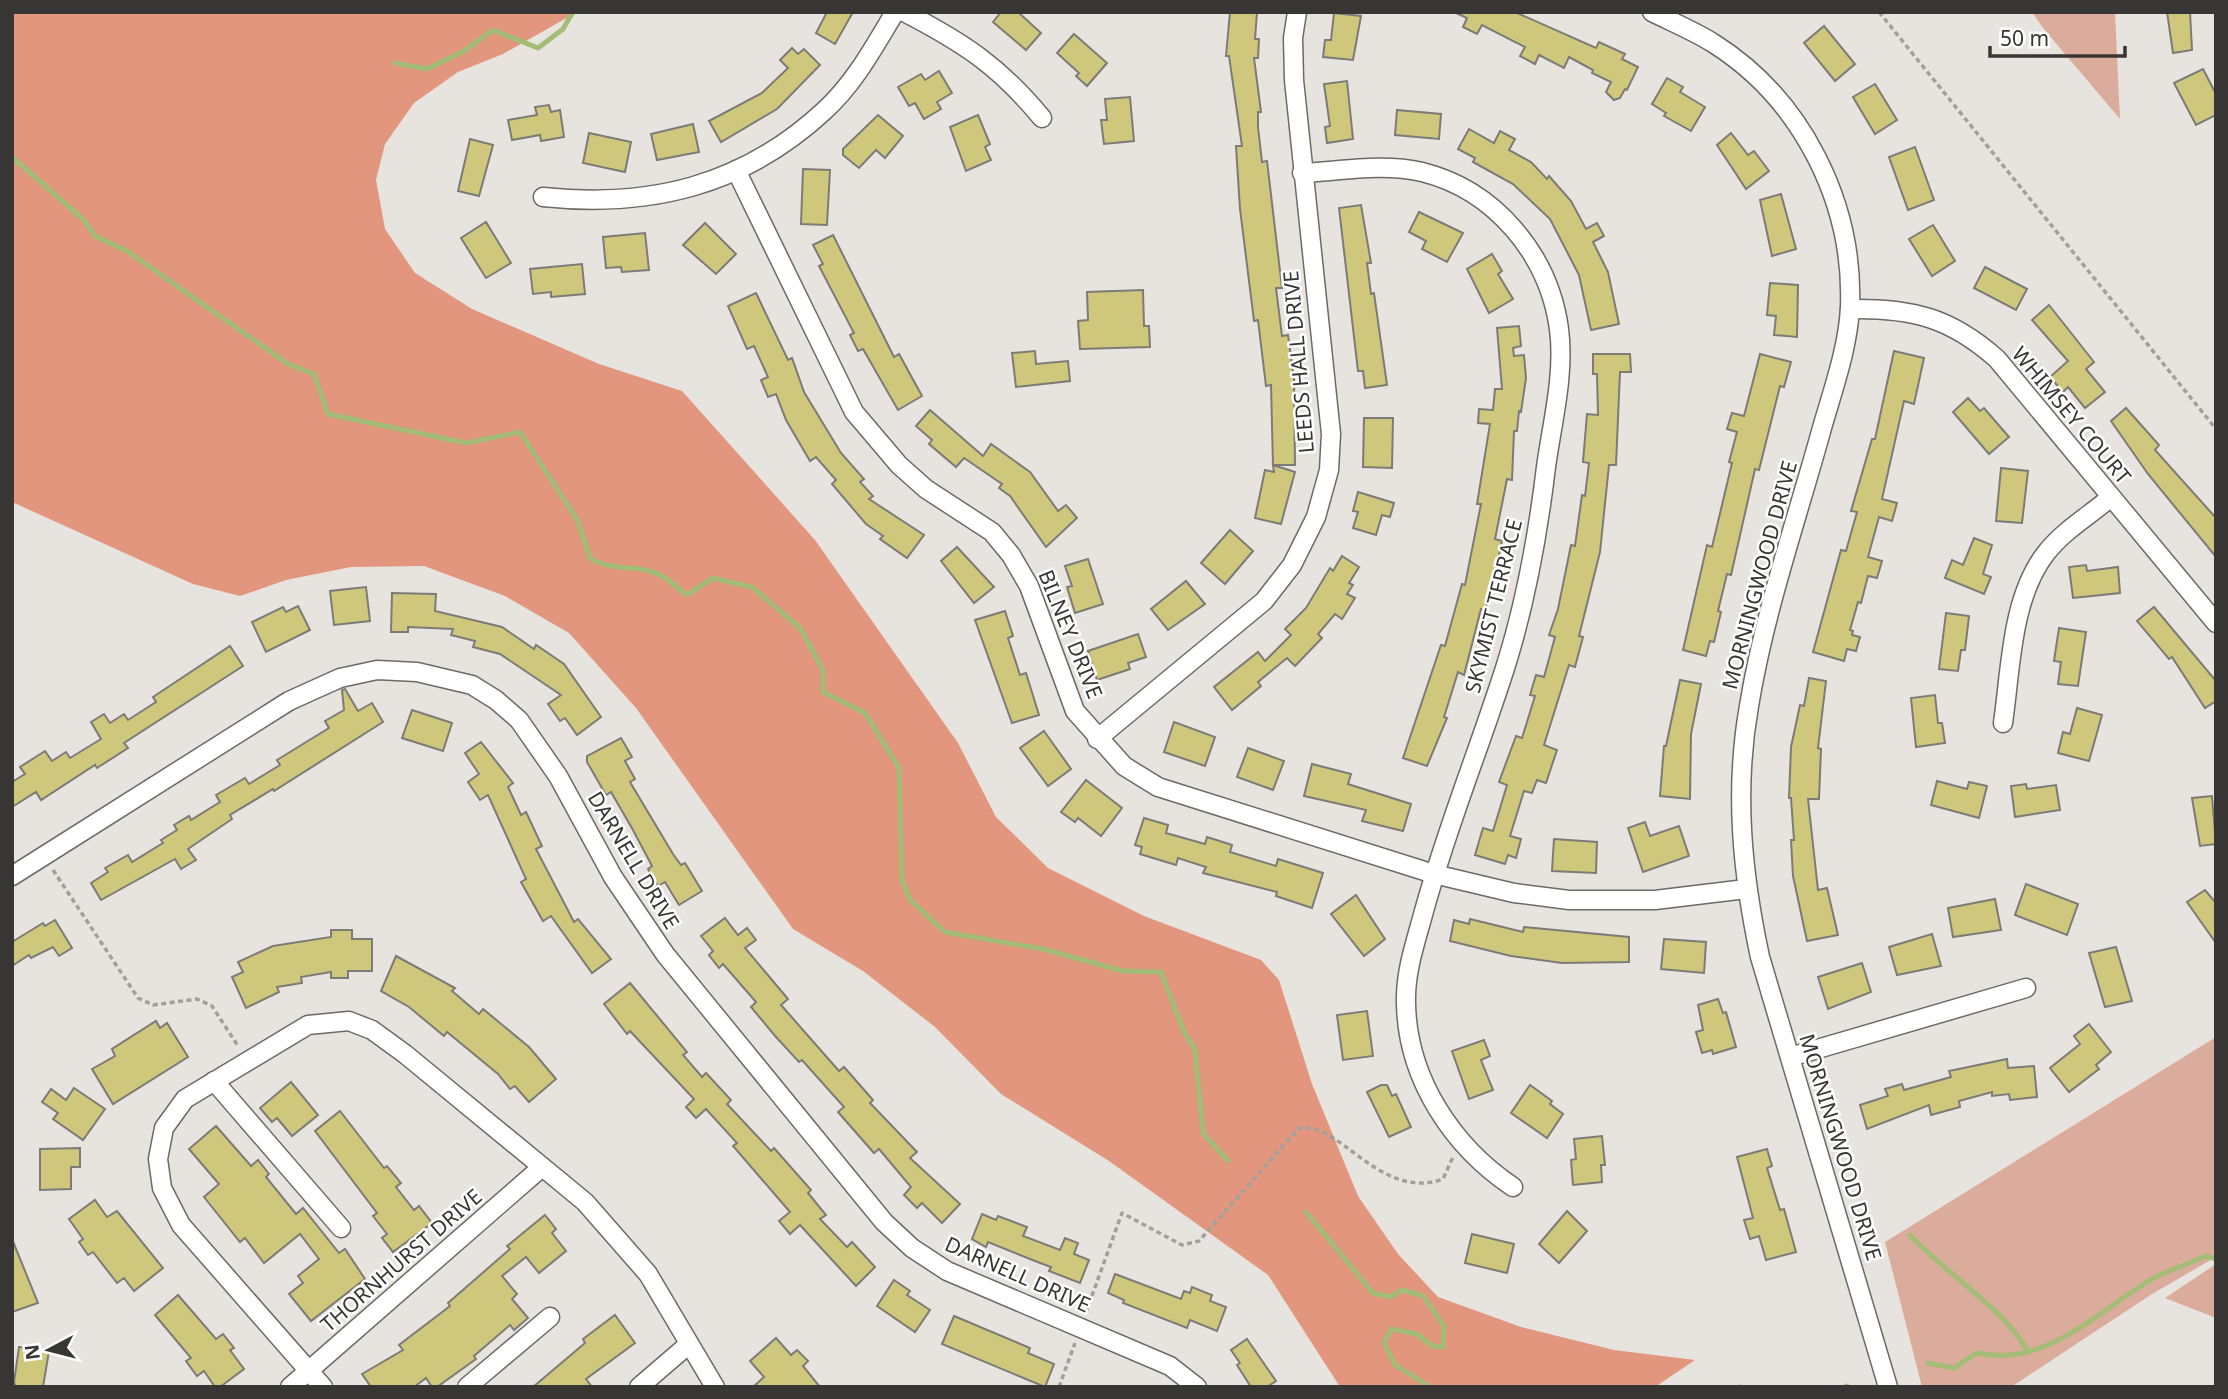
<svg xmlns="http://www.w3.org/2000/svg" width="2228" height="1399" viewBox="0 0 2228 1399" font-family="'Noto Sans',sans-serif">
<rect width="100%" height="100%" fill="#e7e4df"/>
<g fill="#dbac9c">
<path d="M2032,12H2115L2120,119L2043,28Z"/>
<path d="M2216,1037V1257L2152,1294L2011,1387H1922L1885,1242Z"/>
<path d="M2216,1264V1318L2165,1298Z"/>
</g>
<path fill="#e1967d" d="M12,12H577L503,54L458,72L414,103L385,144L376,180L385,229L415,273L472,309L599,364L682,391L815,540L958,743L996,817L1048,868L1144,916L1261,960L1279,980L1312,1084L1358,1196L1398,1254L1438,1297L1521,1327L1614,1350L1695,1360L1655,1387H1340L1268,1275L1109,1161L1001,1094L935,1027L863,971L793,929L636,708L569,633L505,596L424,566L351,567L286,580L240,596L193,584L12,502Z"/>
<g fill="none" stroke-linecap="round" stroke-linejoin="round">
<g stroke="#a3bc76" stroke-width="5">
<path d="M395,63L427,69L464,51L493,30L538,48L563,29L573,12"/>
<path d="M12,157L84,220L95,236L127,251L288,364L314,374L328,414L466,443L520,432L578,521L590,558C614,573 635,563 660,575C669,579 678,589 687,595L713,578L752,587L800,628L823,670V692L865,713L899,768L902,881L910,900L945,932L1043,949L1123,971L1161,972L1184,1032L1195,1050L1203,1133L1228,1161"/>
<path d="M1306,1212L1373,1293L1390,1297L1402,1290L1423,1296L1444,1326L1443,1347L1432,1346L1417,1334L1391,1329L1384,1343L1395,1365L1430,1387"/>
<path d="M1910,1235C1945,1273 2006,1310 2028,1352"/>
<path d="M1928,1363L1954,1368L1977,1353C2042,1368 2096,1314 2147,1282C2164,1271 2187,1265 2206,1256L2216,1259"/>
<path d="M1740,1387H1741"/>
<path d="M1845,1387L1847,1386"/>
</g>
</g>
<g fill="#cfc87c" stroke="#7c7b76" stroke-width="2">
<path d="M827,12H853L835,44L816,33Z"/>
<path d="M1001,12H1018L1041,33L1026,50L993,22Z"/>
<path d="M1230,12H1257L1255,39H1259L1258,58H1254L1261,112H1258V127L1262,162L1267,161L1282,288H1276L1282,336L1288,335L1294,379L1295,465H1273L1271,385L1266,386L1258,320L1254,321L1240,209L1236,146H1242L1229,56H1226Z"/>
<path d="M1454,12H1515L1596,48L1599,42L1625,54L1622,59L1638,67L1627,90L1625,89L1620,98L1614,100L1606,92L1611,82L1592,73L1593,70L1569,57L1564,68L1539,55L1535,64L1520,56L1525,47L1482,25L1477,34L1463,27L1467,18Z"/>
<path d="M2167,12H2190L2192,50L2173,53Z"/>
<path d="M1334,13L1361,16L1353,60L1323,57L1325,40H1331Z"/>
<path d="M1824,26L1855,64L1835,81L1804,43Z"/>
<path d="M1074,34L1107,63L1087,86L1076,76L1079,73L1057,53Z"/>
<path d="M792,48L798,54L804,49L820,65L777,109L721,142L709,121L762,93L788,68L780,60Z"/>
<path d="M2203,69L2216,94V115L2196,125L2174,83Z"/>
<path d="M939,71L952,93L937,102L941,109L924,119L915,103L909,106L898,87L921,74L925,80Z"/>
<path d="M1667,78L1683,87L1680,92L1705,107L1691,131L1664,116L1666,113L1652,104Z"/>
<path d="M1347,81L1353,139L1327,143L1325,127L1330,126L1324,84Z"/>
<path d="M1875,84L1897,120L1875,134L1853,97Z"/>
<path d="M1130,97L1134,141L1104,144L1101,120H1107L1105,99Z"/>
<path d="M549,105L551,112L560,110L564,137L541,141L540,135L512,140L508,120L537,115L535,107Z"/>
<path d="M1397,110L1441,114L1439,139L1395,135Z"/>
<path d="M878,115L903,136L885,158L876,150L859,168L843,155V149Z"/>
<path d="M978,115L990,144L985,147L991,160L966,171L950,127Z"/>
<path d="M693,124L699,152L657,160L651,134Z"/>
<path d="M1469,129L1494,143L1500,131L1515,139L1509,150L1531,162L1547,179L1549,176L1571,201L1586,229L1597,223L1604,236L1593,242L1608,272L1619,324L1591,330L1579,275L1550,219L1513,184L1473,162L1475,158L1458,149Z"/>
<path d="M589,133L631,142L625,172L583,163Z"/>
<path d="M1731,133L1748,155L1754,151L1769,171L1746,189L1717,145Z"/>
<path d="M470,139L493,145L479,196L458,191Z"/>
<path d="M1915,147L1934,200L1908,210L1889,157Z"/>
<path d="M803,169L830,170L827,225L801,224Z"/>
<path d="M1781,194L1796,249L1772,256L1760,200Z"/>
<path d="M1361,205L1371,263H1367L1371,294L1374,293L1387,385L1365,388L1363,371H1358L1339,208Z"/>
<path d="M1419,212L1463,233L1447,262L1422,249L1426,241L1409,232Z"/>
<path d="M486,222L511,263L486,278L461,238Z"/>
<path d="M705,223L736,254L716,274L683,245Z"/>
<path d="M1933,225L1955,261L1932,276L1909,239Z"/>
<path d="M645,233L649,270L622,272L621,267L606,268L603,237Z"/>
<path d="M833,235L894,357L899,354L922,396L898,410L863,349L858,351L850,335L854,333L819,266L823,264L813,245Z"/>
<path d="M1492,254L1502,271L1498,274L1513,299L1489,313L1467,269Z"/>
<path d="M582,264L585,294L551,297V292L533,294L530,269Z"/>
<path d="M1985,267L2027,289L2016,310L1974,288Z"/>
<path d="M1770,283L1798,285L1797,337L1774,335L1776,316L1767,315Z"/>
<path d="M1143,290L1144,326H1149L1150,347L1080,349L1078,321L1088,320L1087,292Z"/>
<path d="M756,293L788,360L792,358L804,392L841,453L864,479L860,482L873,496L869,499L924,535L907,558L880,539L883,536L866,524L832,484L836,480L816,457L810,461L786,420L776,394L768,397L761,380L768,377L754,346L747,349L728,306Z"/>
<path d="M2049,305L2094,362L2086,369L2105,392L2085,408L2068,387L2063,392L2050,377L2068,361L2032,320Z"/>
<path d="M1519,326L1521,346L1513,348L1514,356L1524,355L1526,378L1521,412L1519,411L1517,431H1514L1512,480L1507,479L1495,539L1502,541L1494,580L1485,610L1481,609L1464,675L1458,672L1444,717L1447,718L1427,766L1403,758L1441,645L1445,646L1462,584L1465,585L1481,504H1477L1490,424L1478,423L1479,409L1493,410L1495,389H1502L1497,328Z"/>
<path d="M1035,351L1036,364L1068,361L1070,381L1016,387L1012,353Z"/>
<path d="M1894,351L1924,358L1914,404L1904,401L1882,499L1897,503L1892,521L1879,517L1868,557L1882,561L1877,578L1868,576L1861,603L1858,602L1850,630L1853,631L1852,635L1860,637L1856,651L1847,649L1844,661L1813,652L1841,550L1846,551L1857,512L1851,511L1872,439H1875Z"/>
<path d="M1593,354H1630L1631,372H1620L1616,465H1609L1600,552L1579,636L1583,637L1575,667L1569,665L1544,745L1557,750L1546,783L1537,780L1532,793L1524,791L1510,836L1521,839L1516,858L1508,855L1505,864L1475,855L1483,828L1493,831L1507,785L1499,782L1516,736L1522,738L1535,696L1530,695L1536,675L1544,677L1555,637L1549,635L1558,609L1571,545L1575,546L1582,495L1585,496L1589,463L1583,462L1587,414L1598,415L1597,374H1593Z"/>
<path d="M1760,354L1791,362L1784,387L1780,386L1759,470L1755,469L1731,575L1727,574L1718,611L1721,612L1714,642L1710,641L1706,656L1683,650L1707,545L1712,547L1732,463L1729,462L1737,432L1727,429L1732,413L1744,416Z"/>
<path d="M1968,398L1980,411L1984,408L2009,437L1989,454L1953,412Z"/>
<path d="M2126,408L2159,445L2155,450L2216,518V557L2148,474L2111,421Z"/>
<path d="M930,410L983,456L991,444L1030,472L1058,511L1066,505L1077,518L1046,547L1010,496L999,488L1002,484L964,458L956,467L929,444L932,440L916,426Z"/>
<path d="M1364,418H1393L1392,468L1363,467Z"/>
<path d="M1273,465L1295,472L1281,524L1255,518L1265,470L1274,472Z"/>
<path d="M2001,468L2028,471L2022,523L1996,521Z"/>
<path d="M1358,492L1394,503L1390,517L1382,515L1376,535L1353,528L1358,512L1353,511Z"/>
<path d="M1230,530L1253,551L1225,584L1201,563Z"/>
<path d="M1974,538L1992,545L1983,574L1991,577L1984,594L1945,578L1952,560L1963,565Z"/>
<path d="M957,547L994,587L974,603L941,561Z"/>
<path d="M1342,556L1359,567L1349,583L1353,585L1347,594L1355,598L1342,619L1335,614L1318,634L1322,638L1295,666L1287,658L1258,682L1261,686L1232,710L1214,687L1258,652L1265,661L1291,635L1285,629L1306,608L1330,568L1333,571Z"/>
<path d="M1088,559L1103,604L1075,613L1067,587L1072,586L1065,566Z"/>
<path d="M2086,565L2087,571L2118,567L2120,593L2073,598L2069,567Z"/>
<path d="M1186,581L1205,604L1168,630L1151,609Z"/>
<path d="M366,587L370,621L334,625L330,591Z"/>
<path d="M392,593L436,594L435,611L502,627L534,649L536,645L564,664L601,717L577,735L565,718L560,721L548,704L561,695L500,654L473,647L475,641L451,635L453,629L408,627V632H391Z"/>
<path d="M298,606L310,630L266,652L252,622L283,607L286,612Z"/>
<path d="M2154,607L2216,681V701L2205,708L2172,657L2169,659L2137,621Z"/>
<path d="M1005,611L1013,636L1008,638L1020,675L1026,673L1039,715L1012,723L975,620Z"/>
<path d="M1946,613L1969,616L1965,650H1961L1958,671L1939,669Z"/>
<path d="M2059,628L2086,632L2078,686L2058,684L2061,662L2054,661Z"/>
<path d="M1138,634L1146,657L1128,663L1130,669L1097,680L1088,651Z"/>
<path d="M230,646L243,666L124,743L128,748L97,768L95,765L41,800L36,792L12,807V782L25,774L20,767L45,751L52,761L66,752L70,758L101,739L91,722L104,714L110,723L124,714L128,720L156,702L153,697Z"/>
<path d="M1809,678L1826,681L1818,748L1821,749L1819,799H1808L1818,890L1827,888L1838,935L1807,941L1793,876L1791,840H1794L1791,798H1789L1791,747L1800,705L1804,706Z"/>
<path d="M1680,680L1701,684L1691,734L1690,799L1660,796L1664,746H1666Z"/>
<path d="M345,689L358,711L372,703L383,722L274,791L273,789L230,815L232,819L188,849L196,860L181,869L175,859L101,900L91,883L108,872L105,868L128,855L132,862L163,843L161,840L177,830L174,825L189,816L191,820L220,802L216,795L245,778L249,784L280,765L277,760L329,728L325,721L344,710L342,690Z"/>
<path d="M1935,695L1938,723H1942L1945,743L1916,747L1911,698Z"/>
<path d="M2077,708L2102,715L2089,761L2058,753L2063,732L2070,734Z"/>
<path d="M412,710L452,723L443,751L402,738Z"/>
<path d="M1174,722L1215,737L1205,766L1164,752Z"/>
<path d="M1044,731L1071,769L1048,786L1020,748Z"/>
<path d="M621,738L632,757L625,761L635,779L630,782L673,854L681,865L685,863L702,891L679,905L665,882L658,886L648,869L652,866L633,830L611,792L606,795L587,762V756Z"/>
<path d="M481,742L513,783L508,787L521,815L526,812L542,846L536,849L574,922L578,919L611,959L592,973L551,916L543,921L521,882L526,879L488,795L480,800L468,782L479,774L465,753Z"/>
<path d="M1248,748L1284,761L1273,790L1237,777Z"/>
<path d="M1312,764L1351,774L1348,784L1411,804L1403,831L1362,821L1366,810L1304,796Z"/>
<path d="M1086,780L1122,808L1101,836L1078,818L1075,822L1061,812Z"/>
<path d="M1937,781L1967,789L1969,782L1987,786L1979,818L1931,805Z"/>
<path d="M2026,784L2027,789L2056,785L2060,810L2015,817L2011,786Z"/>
<path d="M2212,796L2216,844L2200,846L2192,798Z"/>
<path d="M1144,818L1168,825L1166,833L1205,844L1207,837L1232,845L1230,852L1276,866L1278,859L1323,873L1312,908L1276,896L1277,892L1203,873L1206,867L1178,858L1176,865L1140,854L1142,847L1135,845Z"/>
<path d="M1645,822L1650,836L1679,826L1689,856L1643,872L1628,828Z"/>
<path d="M1554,839L1597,842L1596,873L1552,871Z"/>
<path d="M2026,884L2078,904L2067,935L2015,915Z"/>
<path d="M2205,890L2216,903V943L2187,902Z"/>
<path d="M1356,895L1385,939L1364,956L1331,914Z"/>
<path d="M1995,899L2001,930L1953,937L1948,908Z"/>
<path d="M725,918L738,935L747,928L756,940L745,948L788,999L781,1005L839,1071L844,1067L873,1100L870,1103L917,1152L910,1158L960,1204L942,1223L922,1203L917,1208L904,1195L911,1187L879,1149L874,1153L838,1112L844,1107L802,1060L799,1062L776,1037L751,1007L756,1002L723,964L719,968L709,955L713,951L701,936Z"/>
<path d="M1470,919L1523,932L1524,927L1629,937V962L1562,963L1511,956L1450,941L1454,920L1469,924Z"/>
<path d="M55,920L72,948L59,956L53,947L31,958L29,955L12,966V942L43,923L45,926Z"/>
<path d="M331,930H352V939H372V971H348V978H331V972L301,977L302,983L277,987L279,992L246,1008L232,977L243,972L238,962L273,946L331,937Z"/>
<path d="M1932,934L1941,966L1897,975L1889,947Z"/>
<path d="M1664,939L1706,942L1704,973L1661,969Z"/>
<path d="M2116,947L2132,1001L2105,1007L2089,953Z"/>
<path d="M396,956L455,988L452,991L479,1014L483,1009L529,1047L556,1079L529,1102L515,1086L510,1089L498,1074L447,1032L444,1036L409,1007L381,991Z"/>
<path d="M1862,963L1871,992L1828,1009L1818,977Z"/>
<path d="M630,983L687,1052L683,1055L702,1077L706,1073L731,1100L727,1104L771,1151L774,1148L811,1190L808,1193L826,1215L820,1219L847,1247L852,1242L875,1267L856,1286L800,1225L790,1234L779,1221L790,1212L733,1146L737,1143L706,1109L696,1118L686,1107L694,1099L630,1031L627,1034L604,1004Z"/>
<path d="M1718,999L1723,1013L1726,1012L1736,1047L1713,1054L1712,1050L1702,1053L1696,1032L1703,1030L1698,1005Z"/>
<path d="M1367,1011L1373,1056L1343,1060L1337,1015Z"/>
<path d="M156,1021L160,1028L167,1023L188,1057L113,1104L92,1069L115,1056L112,1049Z"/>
<path d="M2089,1024L2111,1052L2096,1065L2099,1069L2069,1092L2050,1068L2080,1044L2074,1036Z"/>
<path d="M1484,1040L1490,1056L1481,1060L1493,1090L1469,1099L1452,1051Z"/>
<path d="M2007,1059L2008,1068L2034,1066L2037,1097L2010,1100L2009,1094L1992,1096V1092L1959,1101L1960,1107L1931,1115L1929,1105L1867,1129L1860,1105L1888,1096L1885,1089L1902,1084L1904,1090L1951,1077L1949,1071Z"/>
<path d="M291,1082L318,1115L292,1136L277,1118L272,1122L260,1108Z"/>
<path d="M1381,1085H1387L1392,1096L1396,1094L1411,1127L1389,1137L1367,1092Z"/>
<path d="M1530,1085L1552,1101L1550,1104L1563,1114L1547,1138L1511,1113Z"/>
<path d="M74,1088L105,1109L83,1140L53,1119L58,1113L42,1102L51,1089L66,1100Z"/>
<path d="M340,1111L384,1168L387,1166L401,1183L396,1187L414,1210L419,1206L432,1223L393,1252L382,1238L387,1234L373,1216L377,1213L315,1131Z"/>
<path d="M216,1126L251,1166L258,1160L269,1174L266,1177L296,1214L303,1208L339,1253L345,1249L365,1279L311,1321L289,1294L303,1283L298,1276L319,1259L300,1234L264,1263L245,1238L240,1242L204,1197L219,1184L189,1149Z"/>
<path d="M1602,1136L1605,1165H1601L1602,1182L1573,1185L1571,1160L1576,1159L1574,1139Z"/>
<path d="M80,1148V1167H71V1189L40,1190V1149Z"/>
<path d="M1767,1149L1772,1166L1767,1168L1780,1210L1784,1209L1796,1252L1766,1260L1759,1236L1750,1239L1744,1220L1753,1218L1737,1157Z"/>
<path d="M95,1200L107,1217L117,1211L163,1268L134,1291L124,1278L117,1283L93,1252L88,1255L79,1242L83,1239L69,1219Z"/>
<path d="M1567,1211L1587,1231L1559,1263L1539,1244Z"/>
<path d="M982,1214L996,1220L998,1216L1027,1227L1023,1236L1060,1250L1065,1238L1078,1243L1074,1254L1089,1260L1080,1283L1049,1271L1051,1267L1035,1261L988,1242L986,1247L972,1239Z"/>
<path d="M545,1215L556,1229L552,1233L566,1251L539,1273L526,1257L502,1276L517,1294L512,1299L528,1318L514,1330L510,1325L474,1356L476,1359L437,1387H432L426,1378L414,1387H371L362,1374L403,1350L399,1345L450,1306L448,1303L510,1249L507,1246Z"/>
<path d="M1472,1234L1514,1244L1507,1273L1465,1263Z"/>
<path d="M12,1239L38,1303L12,1312Z"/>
<path d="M1115,1274L1181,1299L1184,1291L1190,1293L1192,1287L1212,1295L1210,1301L1226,1307L1217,1331L1190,1320L1187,1328L1123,1303L1124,1300L1108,1293Z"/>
<path d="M894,1280L910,1291L907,1295L930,1310L915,1332L877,1306Z"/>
<path d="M178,1295L216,1339L223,1334L234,1348L230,1350L244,1369L220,1387H215L204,1371L197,1376L186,1361L191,1358L155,1315Z"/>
<path d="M615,1315L635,1343L586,1379L592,1387H533L585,1343L583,1339Z"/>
<path d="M954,1316L1030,1348L1028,1353L1054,1364L1045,1387L942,1344Z"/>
<path d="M776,1338L791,1355L797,1350L808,1361L803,1366L820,1387H753L764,1377L750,1361Z"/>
<path d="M1247,1339L1276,1381L1267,1387H1251L1237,1365L1240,1363L1231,1350Z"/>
<path d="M19,1347L49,1351L43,1387H16L14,1382Z"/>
</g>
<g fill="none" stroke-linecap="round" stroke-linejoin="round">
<defs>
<g id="minor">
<path d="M904,12C964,43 999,66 1042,118"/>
<path d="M1652,12C1672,22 1694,31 1713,43C1802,99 1854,203 1850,307C1848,350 1831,395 1820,435C1795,525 1764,614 1749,706C1734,791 1742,873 1760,957L1888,1387"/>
<path d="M736,170L854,412L899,465L926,489L992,532L1011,555L1029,586L1075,711L1124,766L1158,787L1434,874L1514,893L1569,900H1655L1746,889"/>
<path d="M1302,173C1341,171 1383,163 1422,172C1495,190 1549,255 1559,329C1565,374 1552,423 1546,467C1538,534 1526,601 1506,665C1480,747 1447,827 1424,911C1416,941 1405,971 1406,1003C1407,1078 1452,1146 1513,1187"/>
<path d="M543,197C650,208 743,186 824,111C854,84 874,47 895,12"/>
<path d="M1850,309C1911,308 1950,317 1997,359L2216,623"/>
<path d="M2003,723C2011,668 2011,598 2046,553C2064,530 2089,516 2111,497"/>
<path d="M1097,739L1264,601L1292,565L1316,517L1329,470L1331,434L1294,80L1293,38L1297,12"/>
<path d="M12,876L289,701L340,678L377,670L417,672L472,685L496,700L519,720L558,776L613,877L665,954L884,1222L912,1248L947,1271L1170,1366L1197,1387"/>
<path d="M1790,1057L2026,988"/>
<path d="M214,1081L341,1228"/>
<path d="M290,1387L542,1167"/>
<path d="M323,1387L181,1225L162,1188L158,1159L164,1128L185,1099L308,1025L349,1021L372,1030L405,1054L585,1202L648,1274L715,1387"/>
<path d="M467,1387L550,1317"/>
<path d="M639,1387L689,1344"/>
</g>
</defs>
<use href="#minor" stroke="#6d6a65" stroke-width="21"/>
<g stroke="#a2a09c" stroke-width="3.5" stroke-dasharray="5 3.5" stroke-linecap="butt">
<path d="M1879,12L2216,429"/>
<path d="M53,870L138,998L153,1005L197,999L212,1006L238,1046"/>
<path d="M1086,1312L1122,1213L1182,1245L1199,1241L1298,1129C1337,1117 1379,1202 1443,1179L1453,1157"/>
<path d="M1059,1387L1075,1343"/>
</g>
<use href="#minor" stroke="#fff" stroke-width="18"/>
</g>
<g text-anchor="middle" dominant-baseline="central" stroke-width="5" stroke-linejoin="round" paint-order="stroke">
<g font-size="21" fill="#373634" stroke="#fff">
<text transform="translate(1298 362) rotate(-95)">LEEDS HALL DRIVE</text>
<text transform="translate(2072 415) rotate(50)">WHIMSEY COURT</text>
<text transform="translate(1759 575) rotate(-75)">MORNINGWOOD DRIVE</text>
<text transform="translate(1493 606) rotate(-76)">SKYMIST TERRACE</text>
<text transform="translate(1071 634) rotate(68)">BILNEY DRIVE</text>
<text transform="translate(634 860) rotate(59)">DARNELL DRIVE</text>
<text transform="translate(1841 1147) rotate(73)">MORNINGWOOD DRIVE</text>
<text transform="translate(401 1260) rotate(-41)">THORNHURST DRIVE</text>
<text transform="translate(1018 1274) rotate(24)">DARNELL DRIVE</text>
</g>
</g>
<rect width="2228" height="1399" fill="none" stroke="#373634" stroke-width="28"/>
<g transform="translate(49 1350) rotate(263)" stroke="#ffffff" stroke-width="5" paint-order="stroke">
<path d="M0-5L12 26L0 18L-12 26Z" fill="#373634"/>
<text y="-10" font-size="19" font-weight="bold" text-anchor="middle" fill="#373634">N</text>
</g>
<path d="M1990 46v10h135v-10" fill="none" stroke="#373634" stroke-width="3.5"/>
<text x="2000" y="46" font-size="21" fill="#373634" stroke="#ffffff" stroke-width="5" paint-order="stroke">50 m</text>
</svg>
